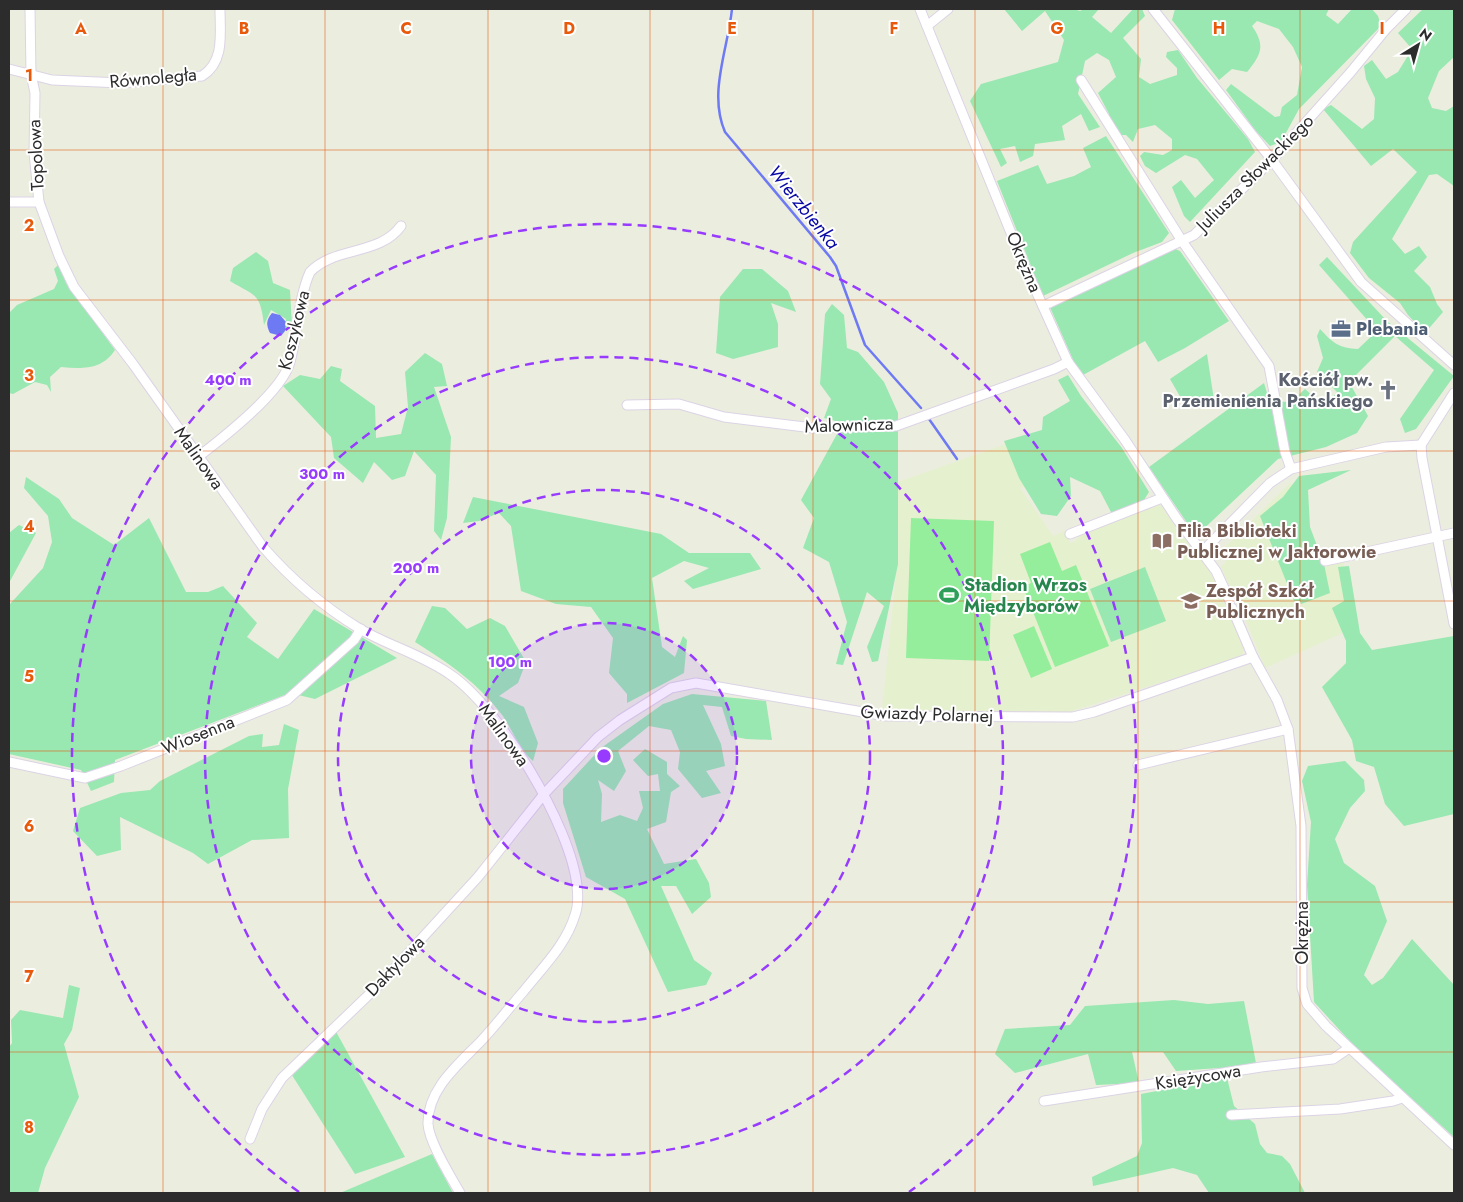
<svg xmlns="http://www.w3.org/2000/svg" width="1463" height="1202" viewBox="0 0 1463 1202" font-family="Jost,sans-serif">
<rect width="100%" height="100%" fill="#ebeede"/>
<g fill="#e5f0ce">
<path d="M1006,444L1032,482L1020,488L1053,536L1065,531L1070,543L1076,541L1079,535L1158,504L1163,507L1211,572L1244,648L1242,656L1069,712L882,710L898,556V482Z"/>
<path d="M1291,482L1309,571L1343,561L1356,627L1265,668L1236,595L1228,583L1221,566L1226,563L1221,551Z"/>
</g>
<g fill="#99e7b1">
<path d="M1004,9H1074L1080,11L1084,9H1099L1092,17L1111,33L1133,9H1142L1145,16L1123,38L1141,59L1139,77L1150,84L1177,75V68L1166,57L1167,52L1178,50L1197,78L1248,139L1255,152L1190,222L1184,216L1172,187L1181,180L1195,198L1214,180L1197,159L1185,155L1156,173L1145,166L1140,156L1144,152L1163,155L1172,150V139L1155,125L1138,129L1133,142L1126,135H1113L1105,127L1109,114L1098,93L1116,77L1109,60L1097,53L1085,61L1078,94L1100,127L1089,131L1081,114L1062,126L1065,140L1035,144L1033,156L1020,162L1015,146L1000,149L1007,163L1001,167L970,101L981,84L1058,62L1064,40L1045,11L1022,31Z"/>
<path d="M1175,9H1329L1326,15L1338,24L1352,9H1372L1378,16L1381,26L1299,109L1281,142L1270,146L1255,130L1226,90L1231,84L1275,117L1280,116L1282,107L1297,95L1302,67L1293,47L1279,29L1257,21L1252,26C1266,46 1261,55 1247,72L1232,69L1219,80L1172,20Z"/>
<path d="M1423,9H1454V57L1439,71L1428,98L1432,108L1446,111L1454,106V186L1437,174L1429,175L1392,239L1405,254L1419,246L1427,257L1414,271L1430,287L1437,304L1443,312L1425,333L1408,315L1400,303L1369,278L1350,253L1353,242L1417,172L1393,149L1371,166L1323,109L1331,105L1362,129L1374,119L1375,98L1366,79L1364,66L1372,60L1386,79L1398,72L1412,49L1398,33Z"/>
<path d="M1106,136L1169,233L1162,242L1133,253L1043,296L997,181L1038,165L1047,184L1074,176L1091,167L1083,148Z"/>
<path d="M1175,249L1180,251L1229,321L1185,348L1158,362L1145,341L1083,375L1074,362L1049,305C1091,285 1133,270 1175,249Z"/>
<path d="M256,252L268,261L273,283L290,290L292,327L285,331L286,319L271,310L264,325C260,292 256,297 230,281L233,268Z"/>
<path d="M1327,257L1387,321L1454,376L1416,429L1405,433L1400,419L1434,370L1395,336L1349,382L1368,416L1357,433L1326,447L1278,459L1196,536L1149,467L1264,383L1267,393V401L1291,402L1305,389L1325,407L1337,392L1317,372L1323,358L1317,336L1320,329C1333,343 1339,348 1358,349L1377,331L1319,265Z"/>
<path d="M59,264L66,283L115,350C102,370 82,369 61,367L50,377L51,392L47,385L35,382L13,394L9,393V313L17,305L54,289L58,281L54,269Z"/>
<path d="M743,269H762L788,291L796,312L771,303L778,324V347L733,359L716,353L720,297Z"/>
<path d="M832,304L844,315L847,348L858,352L884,382L898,413V564L878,661L872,662L867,647L884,606L867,592L843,665L836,664L847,622L829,562L803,548L814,518L801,500L843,423L824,418L831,399L820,384L825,314Z"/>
<path d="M425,353L442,364L447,386L434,387L451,437L447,518L441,540L434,531L436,475L414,451L405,476L392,480L374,462L363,483L334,458L331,437L283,386L300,375L320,379L331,366L342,369L340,381L375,406L376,438L401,434L408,407L405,372Z"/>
<path d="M1207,354L1214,400H1182L1170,379Z"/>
<path d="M1068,375L1081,396L1122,448L1149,492L1144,500L1112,514L1100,491L1070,477L1071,496L1057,516L1041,514L1019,478L1004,441L1042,430L1043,417L1070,401L1058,380Z"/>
<path d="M1351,470L1308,490L1310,527L1324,564L1330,593L1296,606L1260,516L1283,497L1299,476Z"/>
<path d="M26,477L59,499L72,518L114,545L149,518L186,592H208L223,586L257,623L247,637L278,659L314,609L397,658L315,699L290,693L115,760L114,782L91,791L81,770L9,754V605L43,568L52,542L48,516L24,488Z"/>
<path d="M473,497L661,534L689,553H750L761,569L693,589L684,581L709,568L684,561L652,578L662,647L675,657L683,636L687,640L684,673L627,703V694L609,673L613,638L591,607L556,604L521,591L511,526L499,513L479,521L463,523Z"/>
<path d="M19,525L36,533L9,583V533Z"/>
<path d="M1349,566L1360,633L1372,650L1454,636V814L1404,826L1385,804L1374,767L1356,761L1352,740L1322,687L1346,663V641L1332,608L1344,601L1338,567Z"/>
<path d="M1145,567L1166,621L1111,642L1090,589Z"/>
<path d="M432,606L445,608L467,629L490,618L505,626L526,662L518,683L499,696L524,707L538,743L533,761C519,749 513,731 503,716C479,684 449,663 415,642Z"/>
<path d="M692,694L766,701L772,740L746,739L731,736L722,707L703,705L721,744L725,766L706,771L721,793L702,798L678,769L680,752L671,730L649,726L618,751L626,771L614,791L598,780L602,794L601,822L620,815L637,821L643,808L639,791H660L658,774L648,776L633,760L645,749L667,762V774L680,786L671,792L666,822L647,829L664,864L696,859L709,883L711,897L692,914L676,886H661L694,960L712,973L706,985L668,992L625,899L586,877L563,803V789L601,748L663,704Z"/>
<path d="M284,724L299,730L288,789L289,838L252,840L208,864L193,853L120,817L121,850L97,856L73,831L80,808L121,793L150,790L160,781L249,736L263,734L262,747L279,745Z"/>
<path d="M1345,761L1364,780L1365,791L1350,808L1335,839L1344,863L1375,886L1387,921L1364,975L1372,985L1383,978L1412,939L1454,985V1137L1357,1049L1314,1002L1307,885L1311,822L1302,781L1308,766Z"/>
<path d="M69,985L80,988L72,1030L64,1044L79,1097L45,1168L38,1193H9V1047L12,1043L11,1020L20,1010L63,1018Z"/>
<path d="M1174,1000L1208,1004L1244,1001L1256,1063L1227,1067L1228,1082L1234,1106L1255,1124L1260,1144L1267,1153L1282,1156L1290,1164L1305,1193H1209L1197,1175L1173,1168L1093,1186L1092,1177L1137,1156L1142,1143L1141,1094L1221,1079L1219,1068L1176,1071L1163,1052H1132L1139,1083L1096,1085L1088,1054L1015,1073L995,1054L1005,1029L1070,1025L1085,1006Z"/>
<path d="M334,1028L405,1157L355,1174L290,1072Z"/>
<path d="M432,1154L453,1193H340Z"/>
</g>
<g fill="#95ee9c">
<path d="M911,518L994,521L989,661L906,658Z"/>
<path d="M1050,542L1062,571L1076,565L1109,646L1055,667L1023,587L1031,583L1020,554Z"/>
<path d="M1034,626L1052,669L1031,678L1013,635Z"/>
</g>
<path fill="#6e79f4" d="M272,313L280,315L286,322L285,331L281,336L270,333C266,325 266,320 272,313Z"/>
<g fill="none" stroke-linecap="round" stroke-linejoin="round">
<g stroke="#6e79f4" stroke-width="2.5">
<path d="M732,9C728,49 708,93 725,132L830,257L836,266L865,345L921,408"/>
<path d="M929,419L957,459"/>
</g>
<defs>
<g id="minor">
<path d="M30,9L31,74L35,93L34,153L39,202L59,256L74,287L133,364L263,547C290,578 324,607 360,629C389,646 423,655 451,675C500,709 571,826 577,886C578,895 578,907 575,915C566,945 542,968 523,992C509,1008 496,1025 482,1040C460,1063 427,1089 428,1124C429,1142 451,1177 460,1193"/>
<path d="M920,9L1022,260L1068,362L1125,440L1177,519L1216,571L1230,601"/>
<path d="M1153,9L1272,160L1361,282L1454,365"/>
<path d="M927,26L948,9"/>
<path d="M9,69L52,80L121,83L202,76C225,62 220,33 220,9"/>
<path d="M1081,80L1182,241L1269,366L1285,452L1291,469"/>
<path d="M9,202H39"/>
<path d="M1043,306L1194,235L1272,160L1350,73L1387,28L1406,9"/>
<path d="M627,405L679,404L724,417L813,428L896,426L1054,369L1068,362"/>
<path d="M1421,445L1422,458L1454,624"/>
<path d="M1421,445L1454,393"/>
<path d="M198,457C224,437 282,392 290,362C298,333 298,299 310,272C335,246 379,256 401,226"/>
<path d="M1070,534L1162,498"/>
<path d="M1202,552L1270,483L1291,469L1386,447L1421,445"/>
<path d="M1325,561L1454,533"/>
<path d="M1232,608L1253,657L1277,700L1288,729L1301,826L1302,988L1307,1004L1326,1026L1454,1145"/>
<path d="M9,762L85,778L121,766L287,700L354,640L361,629"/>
<path d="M1138,765L1288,729"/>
<path d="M1044,1101L1261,1067L1333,1059L1349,1048"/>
<path d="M1231,1115L1340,1109L1393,1101L1402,1098"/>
<path d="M250,1139L262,1109L282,1078L381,983L478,877L544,794L598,737L620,720L671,688L696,683L886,716L1073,717L1094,712L1253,657"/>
</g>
</defs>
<use href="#minor" stroke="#dcd3e5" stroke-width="11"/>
<use href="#minor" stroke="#fff" stroke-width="9"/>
</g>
<path fill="none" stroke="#e8590c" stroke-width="1" stroke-opacity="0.55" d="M163,9V1193M325,9V1193M488,9V1193M650,9V1193M813,9V1193M975,9V1193M1138,9V1193M1300,9V1193M9,150H1454M9,300H1454M9,451H1454M9,601H1454M9,751H1454M9,902H1454M9,1052H1454"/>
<circle cx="604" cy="756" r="133" fill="#973bff" fill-opacity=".12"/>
<g fill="none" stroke="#973bff" stroke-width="2.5" stroke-dasharray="9 6">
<circle cx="604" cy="756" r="133"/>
<circle cx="604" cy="756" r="266"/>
<circle cx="604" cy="756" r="399"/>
<path d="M299 1192A532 532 0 1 1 909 1192"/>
</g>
<defs>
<symbol id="office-bare" viewBox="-9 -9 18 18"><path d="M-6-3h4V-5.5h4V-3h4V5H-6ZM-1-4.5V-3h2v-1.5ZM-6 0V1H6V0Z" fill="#5c6f8a" stroke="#fff" stroke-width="2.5" paint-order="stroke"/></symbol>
<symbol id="church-bare" viewBox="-9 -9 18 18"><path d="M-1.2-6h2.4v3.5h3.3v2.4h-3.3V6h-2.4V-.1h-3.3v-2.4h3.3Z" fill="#6b7280" stroke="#fff" stroke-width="2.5" paint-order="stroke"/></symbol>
<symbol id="library-bare" viewBox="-9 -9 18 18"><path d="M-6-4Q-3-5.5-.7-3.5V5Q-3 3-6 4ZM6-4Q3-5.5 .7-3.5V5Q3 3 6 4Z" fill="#8d6e63" stroke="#fff" stroke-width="2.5" paint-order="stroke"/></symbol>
<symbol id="stadium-bare" viewBox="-9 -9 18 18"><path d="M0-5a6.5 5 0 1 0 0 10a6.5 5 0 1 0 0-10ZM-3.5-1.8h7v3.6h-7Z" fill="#2e9e5b" stroke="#fff" stroke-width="2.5" paint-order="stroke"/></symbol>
<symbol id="school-bare" viewBox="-9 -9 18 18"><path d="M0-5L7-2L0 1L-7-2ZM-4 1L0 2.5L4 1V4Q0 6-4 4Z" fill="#8d6e63" stroke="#fff" stroke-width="2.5" paint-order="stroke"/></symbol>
</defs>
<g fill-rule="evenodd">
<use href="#office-bare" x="1327" y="315" width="28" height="28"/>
<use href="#church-bare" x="1374" y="376" width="28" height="28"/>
<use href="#library-bare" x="1148" y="527" width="28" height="28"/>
<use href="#stadium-bare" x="935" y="581" width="28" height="28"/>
<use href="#school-bare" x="1177" y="587" width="28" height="28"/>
</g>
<g text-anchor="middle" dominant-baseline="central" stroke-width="4" stroke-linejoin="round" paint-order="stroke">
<g font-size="18" fill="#2c2c2c" stroke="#fff">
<text transform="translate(153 78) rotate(-5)">Równoległa</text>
<text transform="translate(36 155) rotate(-93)">Topolowa</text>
<text transform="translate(1255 173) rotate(-45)">Juliusza Słowackiego</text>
<text transform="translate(1024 262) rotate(67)">Okrężna</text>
<text transform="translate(294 330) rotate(-76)">Koszykowa</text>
<text transform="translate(849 425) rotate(-2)">Malownicza</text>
<text transform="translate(199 458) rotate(55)">Malinowa</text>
<text transform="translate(927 714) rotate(2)">Gwiazdy Polarnej</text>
<text transform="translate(198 735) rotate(-22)">Wiosenna</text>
<text transform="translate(504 735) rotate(54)">Malinowa</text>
<text transform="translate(1302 933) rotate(-90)">Okrężna</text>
<text transform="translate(395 966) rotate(-46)">Daktylowa</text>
<text transform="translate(1198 1077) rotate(-9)">Księżycowa</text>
</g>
<g font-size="18" font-weight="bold" fill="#4e5e75" stroke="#fff" text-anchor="start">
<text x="1356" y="329">Plebania</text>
</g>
<g font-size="18" font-weight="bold" fill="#5b616d" stroke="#fff" text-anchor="end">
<text x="1373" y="380">Kościół pw.<tspan x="1373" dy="21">Przemienienia Pańskiego</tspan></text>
</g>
<g font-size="18" font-weight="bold" fill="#785e54" stroke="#fff" text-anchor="start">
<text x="1177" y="531">Filia Biblioteki<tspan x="1177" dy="21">Publicznej w Jaktorowie</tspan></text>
<text x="1206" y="591">Zespół Szkół<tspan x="1206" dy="21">Publicznych</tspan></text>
</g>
<g font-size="18" font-weight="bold" fill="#27864d" stroke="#fff" text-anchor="start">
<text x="964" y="585">Stadion Wrzos<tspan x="964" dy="21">Międzyborów</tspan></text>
</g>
<g font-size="19" font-style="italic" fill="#0808a5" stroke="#fff">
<text transform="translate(804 207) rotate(51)">Wierzbienka</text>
</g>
</g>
<g font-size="16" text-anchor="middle" font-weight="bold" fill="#e8590c" stroke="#fff" stroke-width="4" stroke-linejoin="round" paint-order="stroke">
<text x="81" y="34">A</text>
<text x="244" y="34">B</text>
<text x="406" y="34">C</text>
<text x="569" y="34">D</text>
<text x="732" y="34">E</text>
<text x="894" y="34">F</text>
<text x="1057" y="34">G</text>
<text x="1219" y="34">H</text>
<text x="1382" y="34">I</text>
<text x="29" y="81">1</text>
<text x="29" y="231">2</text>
<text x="29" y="381">3</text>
<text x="29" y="532">4</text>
<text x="29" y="682">5</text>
<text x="29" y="832">6</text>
<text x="29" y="982">7</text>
<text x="29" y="1133">8</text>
</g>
<circle cx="604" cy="756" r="8" fill="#973bff" stroke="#fff" stroke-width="2.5"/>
<g font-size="15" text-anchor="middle" font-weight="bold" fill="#973bff" stroke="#fff" stroke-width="4" stroke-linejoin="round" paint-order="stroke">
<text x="228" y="385">400 m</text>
<text x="322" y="479">300 m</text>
<text x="416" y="573">200 m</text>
<text x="510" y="667">100 m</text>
</g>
<rect width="1463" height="1202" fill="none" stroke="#2c2c2c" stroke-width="20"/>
<g transform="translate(1418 45) rotate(37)" stroke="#ffffff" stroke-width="4" paint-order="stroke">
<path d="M0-4L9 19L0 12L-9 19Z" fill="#2c2c2c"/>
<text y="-8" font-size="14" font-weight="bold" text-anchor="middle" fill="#2c2c2c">N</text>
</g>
</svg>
